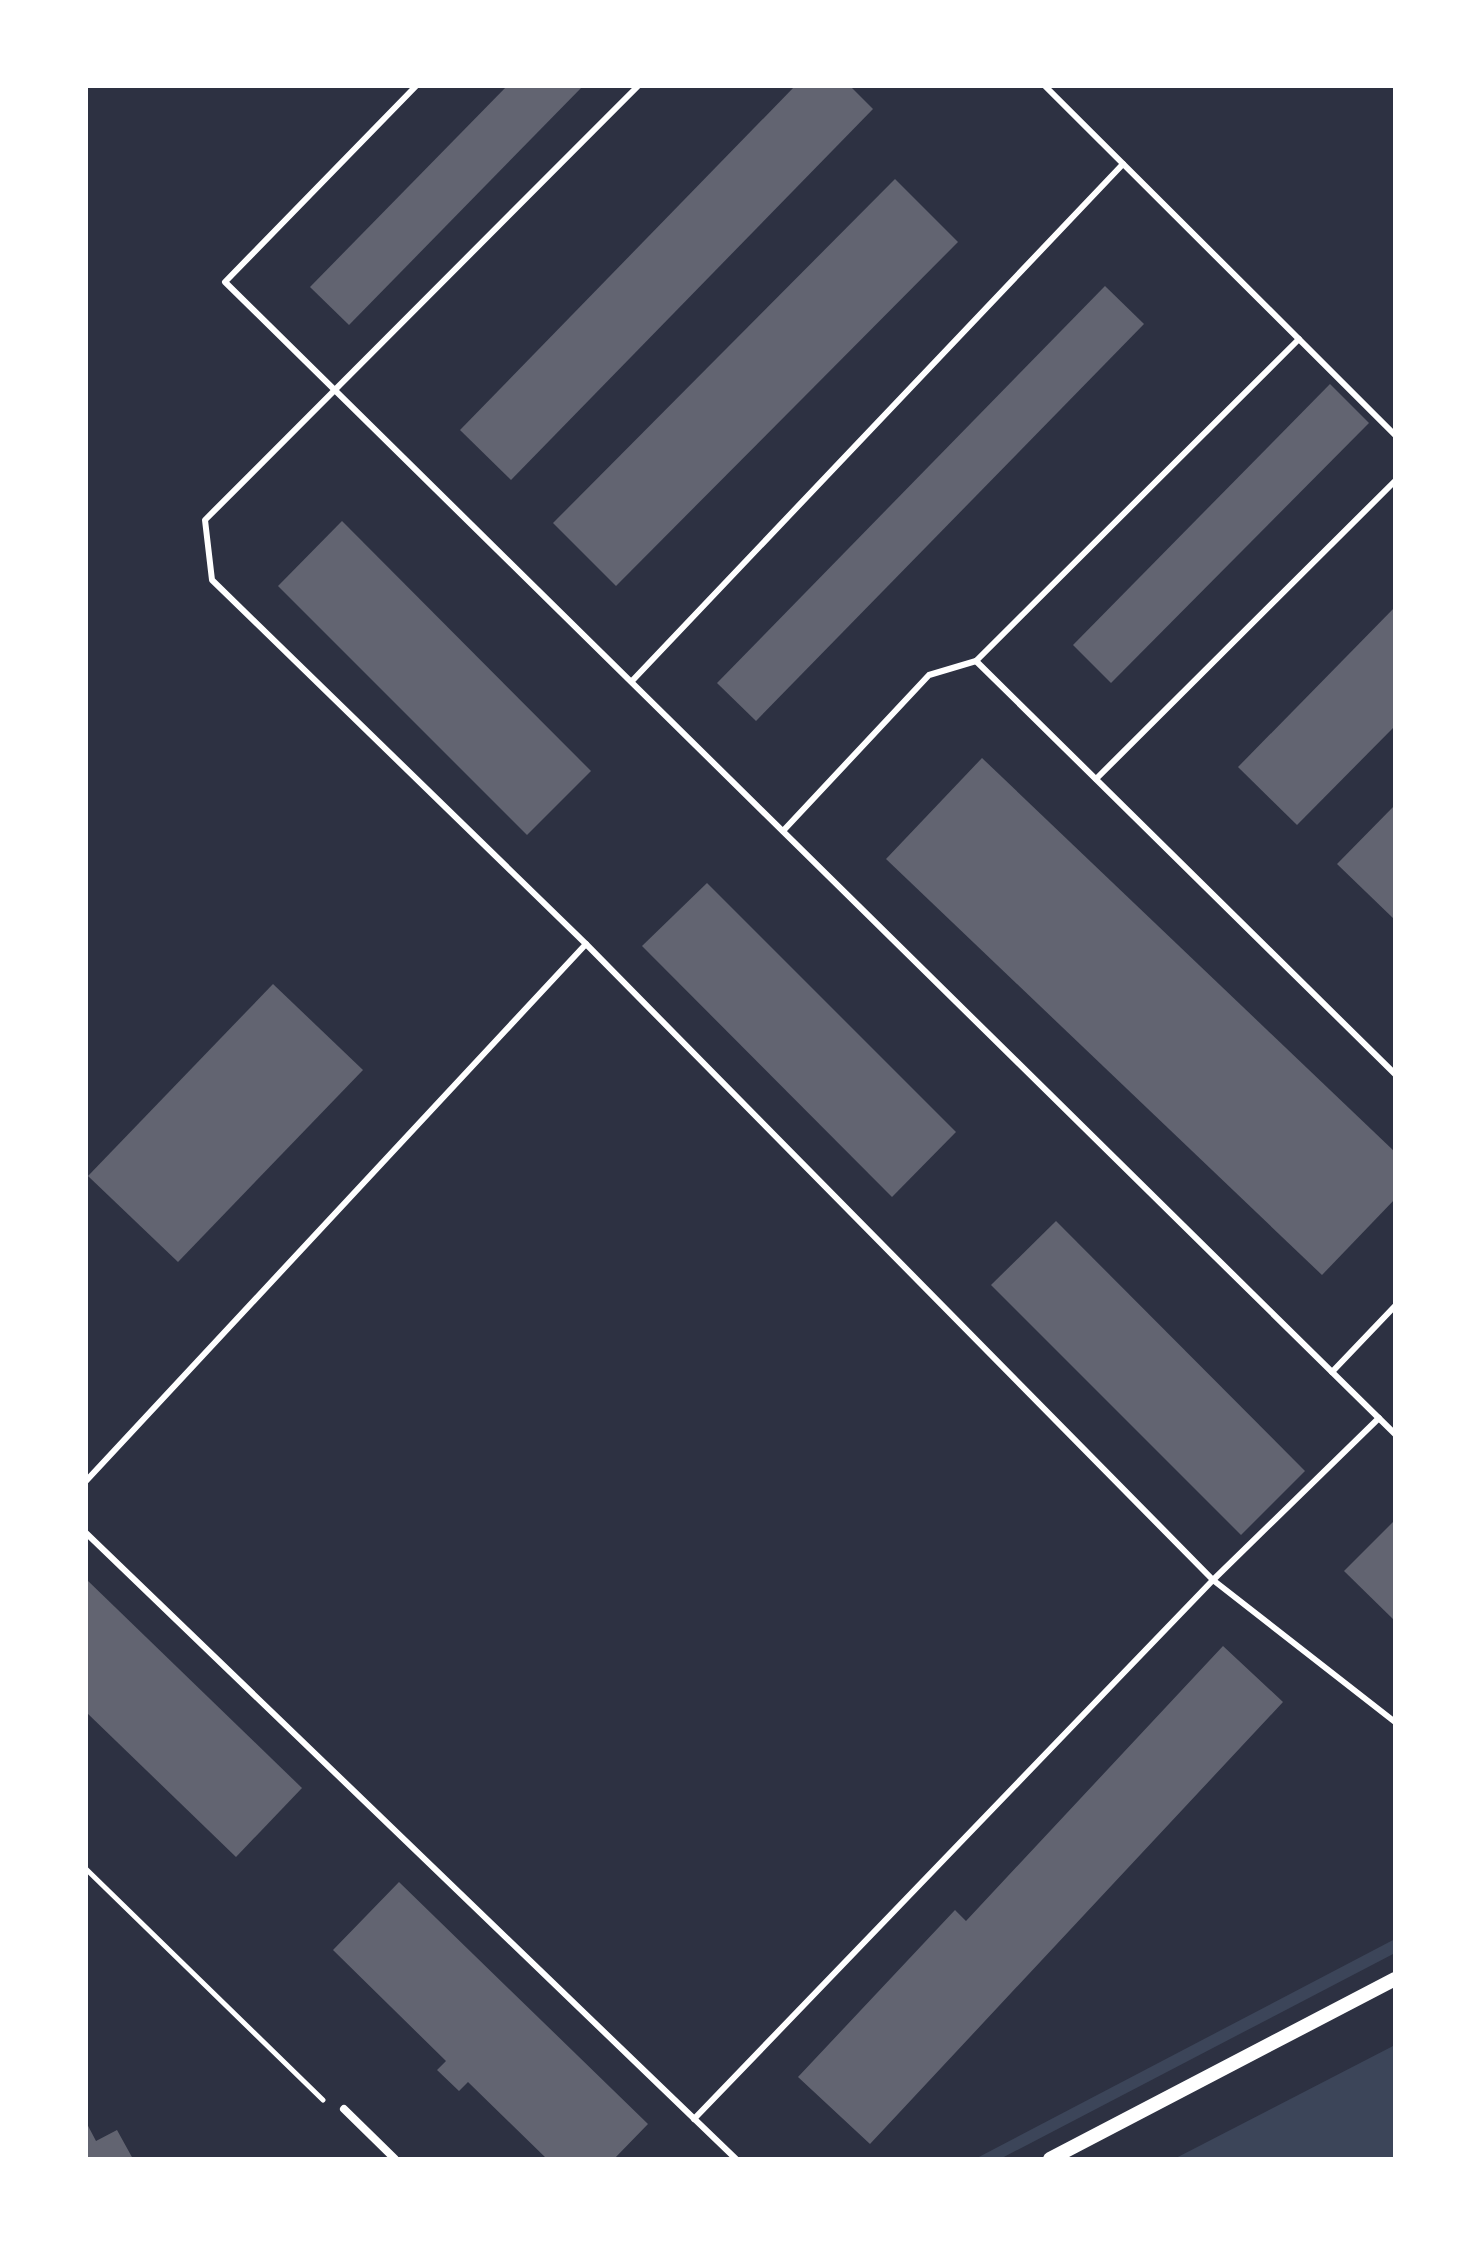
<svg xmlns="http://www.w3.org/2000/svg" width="1481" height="2245" viewBox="0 0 1481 2245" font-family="Raleway,sans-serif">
<rect width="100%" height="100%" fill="#2d3142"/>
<g fill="#3c4559">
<path d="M1395,1939V1953L1000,2159H975Z"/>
<path d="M1395,2045V2159H1174Z"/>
</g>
<g fill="#626471">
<path d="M507,86H583L349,325L310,287Z"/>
<path d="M795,86H850L873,109L511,480L460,430Z"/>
<path d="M895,179L958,242L616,586L553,523Z"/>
<path d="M1105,286L1144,324L756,721L717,683Z"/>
<path d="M1330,384L1369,423L1111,683L1073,645Z"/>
<path d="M342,521L591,771L527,835L278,586Z"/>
<path d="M1395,607V726L1297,825L1238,767Z"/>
<path d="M982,758L1395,1152V1199L1322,1275L886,859Z"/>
<path d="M1395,805V920L1337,864Z"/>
<path d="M707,883L956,1132L892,1197L642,946Z"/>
<path d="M273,984L363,1070L178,1262L88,1176Z"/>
<path d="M1056,1221L1305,1471L1241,1535L991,1285Z"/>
<path d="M1395,1520V1621L1344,1571Z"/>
<path d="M86,1579L302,1788L236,1857L86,1712Z"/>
<path d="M1223,1646L1283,1702L870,2144L798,2077L955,1910L966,1921Z"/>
<path d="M399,1882L648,2124L614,2159H547L468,2082L459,2091L437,2070L446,2061L333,1950Z"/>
<path d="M86,2122L96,2141L117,2130L133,2159H86Z"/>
</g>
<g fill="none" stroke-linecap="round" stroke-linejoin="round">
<path stroke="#fff" stroke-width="5" d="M86,1869L323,2100"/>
<g stroke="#fff" stroke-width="6">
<path d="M416,86L225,282L1395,1434"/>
<path d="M638,86L205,520L212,580L586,944L1213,1580L1395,1722"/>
<path d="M1045,86L1395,435"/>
<path d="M976,661L1395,1074"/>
<path d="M632,681L1123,164"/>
<path d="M1096,779L1395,481"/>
<path d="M783,831L929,675L976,661L1299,339"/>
<path d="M1332,1372L1395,1306"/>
<path d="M86,1481L586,944"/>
<path d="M86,1533L736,2159"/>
<path d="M694,2119L1213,1580L1379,1418"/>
</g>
<path stroke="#fff" stroke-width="8" d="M344,2109L395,2159"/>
<path stroke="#fff" stroke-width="14" d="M1050,2159L1395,1979"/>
</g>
<rect width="1481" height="2245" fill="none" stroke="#ffffff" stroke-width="176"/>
</svg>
